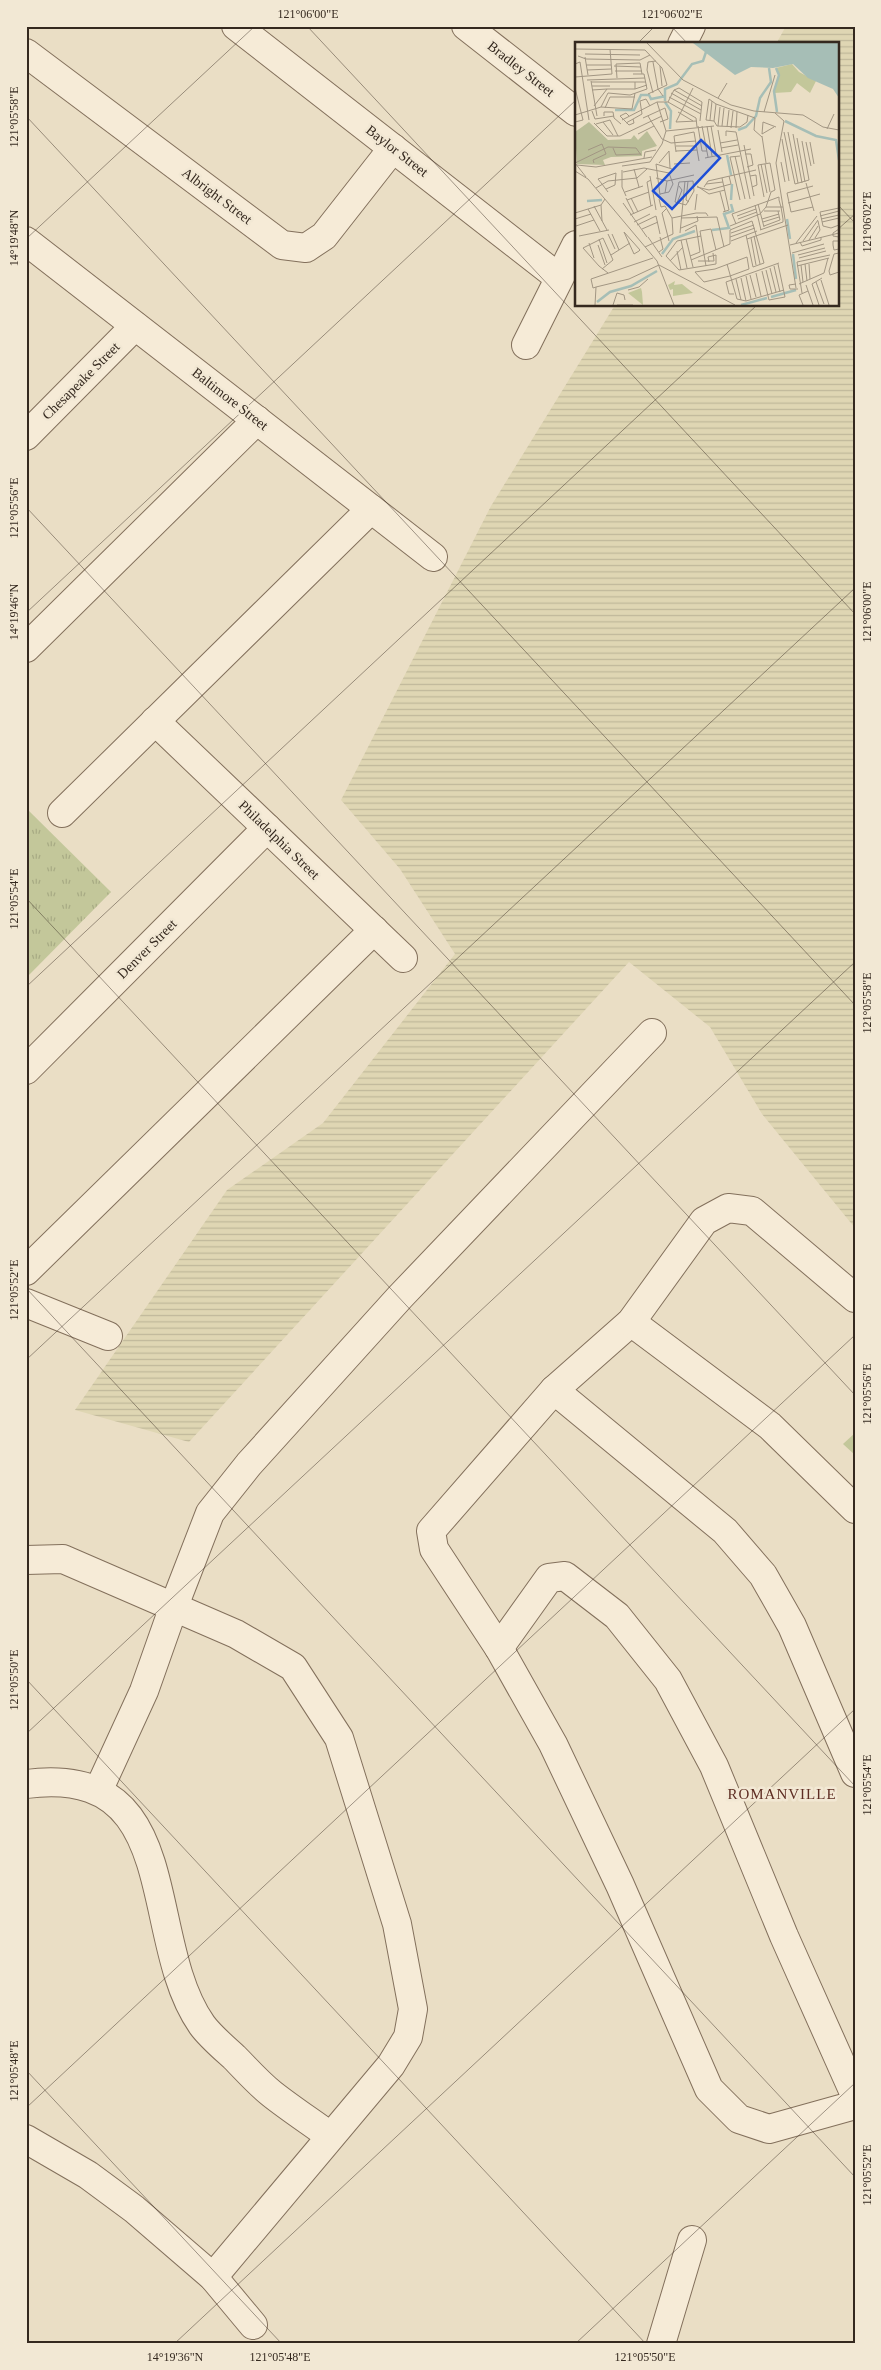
<svg xmlns="http://www.w3.org/2000/svg" width="881" height="2370" viewBox="0 0 881 2370" font-family="'Times New Roman',serif">
<defs>
<pattern id="farmland-rules" width="6" height="5" patternUnits="userSpaceOnUse" patternTransform="scale(1.25)"><rect width="6" height="5" fill="#dfd6b3"/><path d="M0 2.5h6" fill="none" stroke="#c0b89a"/></pattern>
<pattern id="grass-tufts" width="24" height="20" patternUnits="userSpaceOnUse" patternTransform="scale(1.25)"><rect width="24" height="20" fill="#c3c79a"/><path d="M3 7l-1-3M5 7V3M7 7l1-3M15 17l-1-3M17 17v-4M19 17l1-3" fill="none" stroke="#a8ab84"/></pattern>
</defs>
<rect width="100%" height="100%" fill="#eadec5"/>
<path fill="url(#farmland-rules)" d="M786,26H855V1228L762,1114L710,1027L629,962L189,1442L75,1410L227,1190L323,1123L455,954L400,869L341,800L491,506L615,305H837V44H776Z"/>
<path fill="url(#grass-tufts)" d="M26,808L111,892L26,978Z"/>
<path fill="#c3c79a" d="M855,1433V1455L843,1444Z"/>
<g fill="none" stroke-linecap="round" stroke-linejoin="round">
<defs>
<g id="minor">
<path d="M236,26L558,277"/>
<path d="M466,26L576,112"/>
<path d="M682,44L691,26"/>
<path d="M26,53L282,245L306,248L324,236L393,148"/>
<path d="M26,241L433,557"/>
<path d="M526,345L576,245"/>
<path d="M26,436L135,326"/>
<path d="M26,648L257,420"/>
<path d="M155,721L403,958"/>
<path d="M62,813L371,509"/>
<path d="M26,1070L267,828"/>
<path d="M26,1271L374,930"/>
<path d="M855,1298L752,1211L728,1208L704,1221L631,1322L554,1390L431,1531L434,1549L499,1648L553,1744L620,1885L709,2089L739,2119L769,2129L855,2105"/>
<path d="M26,1303L108,1336"/>
<path d="M631,1322L770,1426L855,1509"/>
<path d="M554,1390L725,1531L763,1575L792,1626L855,1773"/>
<path d="M26,1560L63,1559L236,1634L293,1667L339,1738L397,1924L413,2009L408,2037L391,2065L213,2277"/>
<path d="M499,1648L549,1578L565,1576L617,1616L668,1680L714,1766L784,1936L855,2095"/>
<path d="M26,1784C187,1763 140,1937 202,2025C210,2036 223,2047 234,2057C246,2069 258,2083 272,2094C291,2109 311,2122 330,2136"/>
<path d="M99,1789L144,1691L174,1606L210,1513L249,1464L400,1297L652,1033"/>
<path d="M26,2139L88,2175L134,2209L213,2277L253,2325"/>
<path d="M661,2344L692,2240"/>
</g>
</defs>
<use href="#minor" stroke="#83705c" stroke-width="30"/>
<use href="#minor" stroke="#f6ebd7" stroke-width="28"/>
</g>
<path fill="none" stroke="#35291f" stroke-width="1" stroke-opacity="0.45" d="M307,26L855,614M671,26L688,44M637,44L655,26M26,116L855,1005M837,204L855,223M837,230L855,214M26,239L255,26M26,507L855,1395M26,613L576,100M26,898L855,1786M26,987L757,305M26,1288L855,2177M26,1360L855,588M26,1679L646,2344M26,1734L855,962M26,2070L282,2344M26,2108L855,1335M174,2344L855,1709M575,2344L855,2083"/>
<g text-anchor="middle" dominant-baseline="central" stroke-width="5" stroke-linejoin="round" paint-order="stroke">
<g font-size="14" fill="#35291f" stroke="#f2e8d4">
<text transform="translate(521 69) rotate(38)">Bradley Street</text>
<text transform="translate(397 151) rotate(38)">Baylor Street</text>
<text transform="translate(217 196) rotate(37)">Albright Street</text>
<text transform="translate(81 381) rotate(-45)">Chesapeake Street</text>
<text transform="translate(230 399) rotate(38)">Baltimore Street</text>
<text transform="translate(279 840) rotate(44)">Philadelphia Street</text>
<text transform="translate(147 949) rotate(-45)">Denver Street</text>
</g>
<g font-size="15" letter-spacing="1" fill="#5e2d22" stroke="#f2e8d4">
<text x="782" y="1794">ROMANVILLE</text>
</g>
</g>
<g transform="translate(575 42)">
<rect width="264" height="264" fill="#eadec5"/>
<path d="M217,22L224,30L241,39L235,51L222,41L216,50L199,51L204,33L201,26ZM100,239L99,243L107,242L118,251L98,254V247L95,248L93,243ZM66,246L67,250L68,263L53,251Z" fill="#c3c79a"/>
<path d="M14,80L33,98L56,97L59,93L63,98L72,89L82,104L67,109V114L36,115L28,118L30,123L2,122L0,90Z" fill="#babd98"/>
<path d="M118,1H264V56L258,47L233,36L218,22L198,26L176,25L160,33Z" fill="#a6beb6"/>
<path fill="none" stroke="#a6beb6" stroke-width="2.5" d="M201,26L204,33L199,49L202,70M90,59V47L102,42L117,22L128,19L131,10M90,60L96,69L95,87M40,68H59L66,53H74L76,57L91,54M210,79L241,94L261,98L264,118M163,88L171,85L181,74L185,56L196,40L194,26M152,113L156,133M156,158L157,142M12,159L27,158M212,177L215,197M137,188L154,186L149,172L158,169L156,162M87,212L98,197L120,189M218,212L221,237M196,255L221,248M22,260L35,250L56,244L82,229M166,263L192,256"/>
<path fill="none" stroke="#a29683" stroke-width="1" d="M72,1L108,38L156,63L179,69L228,73L248,85L264,88M0,7L70,8L87,26L92,43L73,52M10,12L65,13M3,14L11,17L65,18L75,13M10,15L13,33M78,20L83,47L88,54M0,22L5,20L14,78M11,23H36M39,24L66,25M85,24L87,44M12,28L36,27M40,29H67M0,35L37,32L35,7M42,36L41,22L65,21L67,32M12,38L70,36M16,39L22,74M16,40H71M60,40V47L72,43M17,44H35M118,46L101,80L122,79M17,48L32,47M99,48L127,64M78,51L72,28L73,20L81,19M96,51L126,68M94,55L126,72M143,56L152,41M141,62L180,76L179,88L187,95M19,64L32,47H60M26,65L33,51L55,53L72,47L69,32H58M30,66L35,55H60M17,69L20,77L39,74M103,70L118,79M189,70L200,33M200,71L209,79L201,121L221,246M0,73L26,65L57,67L60,51M29,74V70H38L39,76L46,82M54,74L51,71L45,74L54,83L59,81L58,77M73,74L87,97L96,101L121,99M68,76L90,66L93,77L85,80M47,78L82,60H93M135,78L137,59M139,79L141,62L134,57L131,78L139,79L142,84L165,85L172,80L173,73M0,80L8,78L0,46M28,80L38,93M19,81L32,94H45L87,74M51,81L67,72L65,59L71,57L75,64M21,82L35,78L43,94M123,84L127,109H132M127,84L133,115M132,84L137,114M136,84L141,112M143,84L145,65M147,84L149,66M122,85L121,76L93,60L99,48L104,46L127,60L125,79M152,85L154,68M199,85L187,92L188,80L201,85M156,86L158,69M161,86L162,70M252,87L259,72M143,88L147,110M91,89L139,84M209,90L220,142L234,138L227,99M213,90L223,141M63,92L79,84M218,92L227,141M151,94V89L161,90L175,157M187,94L191,121M222,96L230,140M207,97L214,139M231,100L236,124M235,100L239,122M145,101L162,98M169,103L179,154M101,104H122M38,106L41,113L66,112M146,106L163,103M13,108L27,102L31,112L18,118L19,121M101,109L122,108M101,110L99,94L119,90L124,119M170,112H176L178,123L172,125M160,114L170,157M165,114L155,115L165,158M69,116L70,110L81,108M130,116L176,107M206,120L210,140M0,121L33,105L61,106L66,113M0,121L11,135M84,121L94,109L95,126M99,122L115,121M186,122L192,151M190,122L195,150M2,123L21,125L77,115M47,124L75,120L87,102L91,89L82,60M59,127L64,145M47,128V145L51,154M0,129L13,137L82,219L99,263M48,130L69,126L94,131L98,142L94,150L85,152M75,134L81,168M175,134L181,133L182,143L177,145M81,136L92,139L90,151M147,136L154,168L148,170M76,138L72,140L76,164M92,139L119,133M113,139L111,158L114,160M118,139L119,149L111,163L100,160L104,140ZM231,141L239,169M131,142L148,140M122,144L134,152L150,148M122,145L134,148L156,142L154,134M129,145L133,139L181,128M21,146L33,139L62,136L72,127M31,147L40,143L41,131L23,137L27,142L33,150M50,150L68,144M145,150L150,169M85,153L81,122L97,127M51,156L59,172M56,156L63,170M52,158L74,150M48,161L72,195M102,161L107,148L104,144M213,161L245,152M183,162L189,185M26,163L27,179M180,163L186,188M19,164L32,188M238,165L216,170L212,151L238,144M264,166L245,170L248,184L256,186L264,183M13,167L25,189M91,167L87,171L94,199M120,168L122,152M189,169H205M0,171L26,163L30,157M55,173L78,163M162,174L181,167M245,174L264,169M97,176L121,171H131L133,174M106,176L142,175L149,205M0,177L16,172M163,177L182,170M187,177L204,172M246,177L264,173M59,180L75,172M188,180L204,175M247,180L264,176M161,182L157,172L193,159L196,150L200,148L195,121L183,123L189,155M62,183L81,174L85,192M1,184L19,178M155,184L185,172L191,165M189,184L205,178L203,169M106,186L123,179L122,174M67,187L83,180M264,187L258,191V194L264,195M185,188L208,180V177L206,165L204,158V155L193,159L191,165H208M110,189L121,183L125,210L115,214M49,190L65,208L64,209L59,212ZM105,191L110,139M156,191L179,183M33,192L40,207M37,192L44,208M4,194L34,188M126,194L102,199L91,214L104,228L141,222V213L133,215L134,220M179,194L185,222M73,195L87,215M155,195L180,186M176,196L181,223M240,196L245,188L243,179M24,197L32,221M111,197L118,225M172,197L213,183M106,198L112,226M234,198L243,184M156,199L182,189M228,199L243,178M264,199H258V203L259,208L264,207M225,200L227,204L246,198V195M14,201L19,216M221,201L242,174M23,203L30,223M215,203L264,191M70,205L98,192L97,176L90,164L86,165L84,157M102,209L106,228M84,210L88,207L85,195M217,211L249,202M264,211L259,212L254,229L255,233L264,230M36,213L55,201M223,213L250,206M172,215L174,227L155,234L129,240L120,230L140,227ZM224,216L251,209M116,218L155,202V188L177,179L189,221L178,225L171,193M95,219L108,205M123,219H139L138,211M152,222L162,257L171,259L209,248M230,222L232,239M234,222L235,237M84,223L160,263M226,223L228,240M131,224L125,189L136,187L141,208M199,224L205,250M222,224L254,216M195,226L201,250M27,227L38,218L28,196L8,206L24,224L33,231M191,228L197,252M187,229L194,258L210,255L203,222M181,231L186,254M175,233L181,255M171,234L176,257M166,236L171,259M161,237L166,258M246,238L254,263M241,240L249,262M221,242L214,243L215,247H223M224,242L249,231L253,216M231,243L238,263M21,245L18,246L16,237L78,216M53,248L64,245L73,237M227,251L222,220L255,213M159,252H154L151,240L204,221M20,263L21,245L54,237L84,223M38,263L42,251L49,253L50,258M42,263H58M228,263L224,253L233,249M244,263L237,242L247,236"/>
<path fill="#1d4ed8" fill-opacity="0.15" stroke="#1d4ed8" stroke-width="2.5" d="M126,98L145,116L97,167L78,149Z"/>
<rect width="264" height="264" fill="none" stroke="#35291f" stroke-width="2.5"/>
</g>
<rect width="881" height="2370" fill="none" stroke="#f2e8d4" stroke-width="55"/>
<rect x="28" y="28" width="826" height="2314" fill="none" stroke="#35291f" stroke-width="2"/>
<g font-size="12" text-anchor="middle" fill="#35291f">
<text x="308" y="18">121°06'00"E</text>
<text x="672" y="18">121°06'02"E</text>
<text transform="translate(14 117) rotate(-90)" y="4">121°05'58"E</text>
<text transform="translate(867 222) rotate(-90)" y="4">121°06'02"E</text>
<text transform="translate(14 238) rotate(-90)" y="4">14°19'48"N</text>
<text transform="translate(14 508) rotate(-90)" y="4">121°05'56"E</text>
<text transform="translate(14 612) rotate(-90)" y="4">14°19'46"N</text>
<text transform="translate(867 612) rotate(-90)" y="4">121°06'00"E</text>
<text transform="translate(14 899) rotate(-90)" y="4">121°05'54"E</text>
<text transform="translate(867 1003) rotate(-90)" y="4">121°05'58"E</text>
<text transform="translate(14 1290) rotate(-90)" y="4">121°05'52"E</text>
<text transform="translate(867 1394) rotate(-90)" y="4">121°05'56"E</text>
<text transform="translate(14 1680) rotate(-90)" y="4">121°05'50"E</text>
<text transform="translate(867 1785) rotate(-90)" y="4">121°05'54"E</text>
<text transform="translate(14 2071) rotate(-90)" y="4">121°05'48"E</text>
<text transform="translate(867 2175) rotate(-90)" y="4">121°05'52"E</text>
<text x="175" y="2361">14°19'36"N</text>
<text x="280" y="2361">121°05'48"E</text>
<text x="645" y="2361">121°05'50"E</text>
</g>
</svg>
